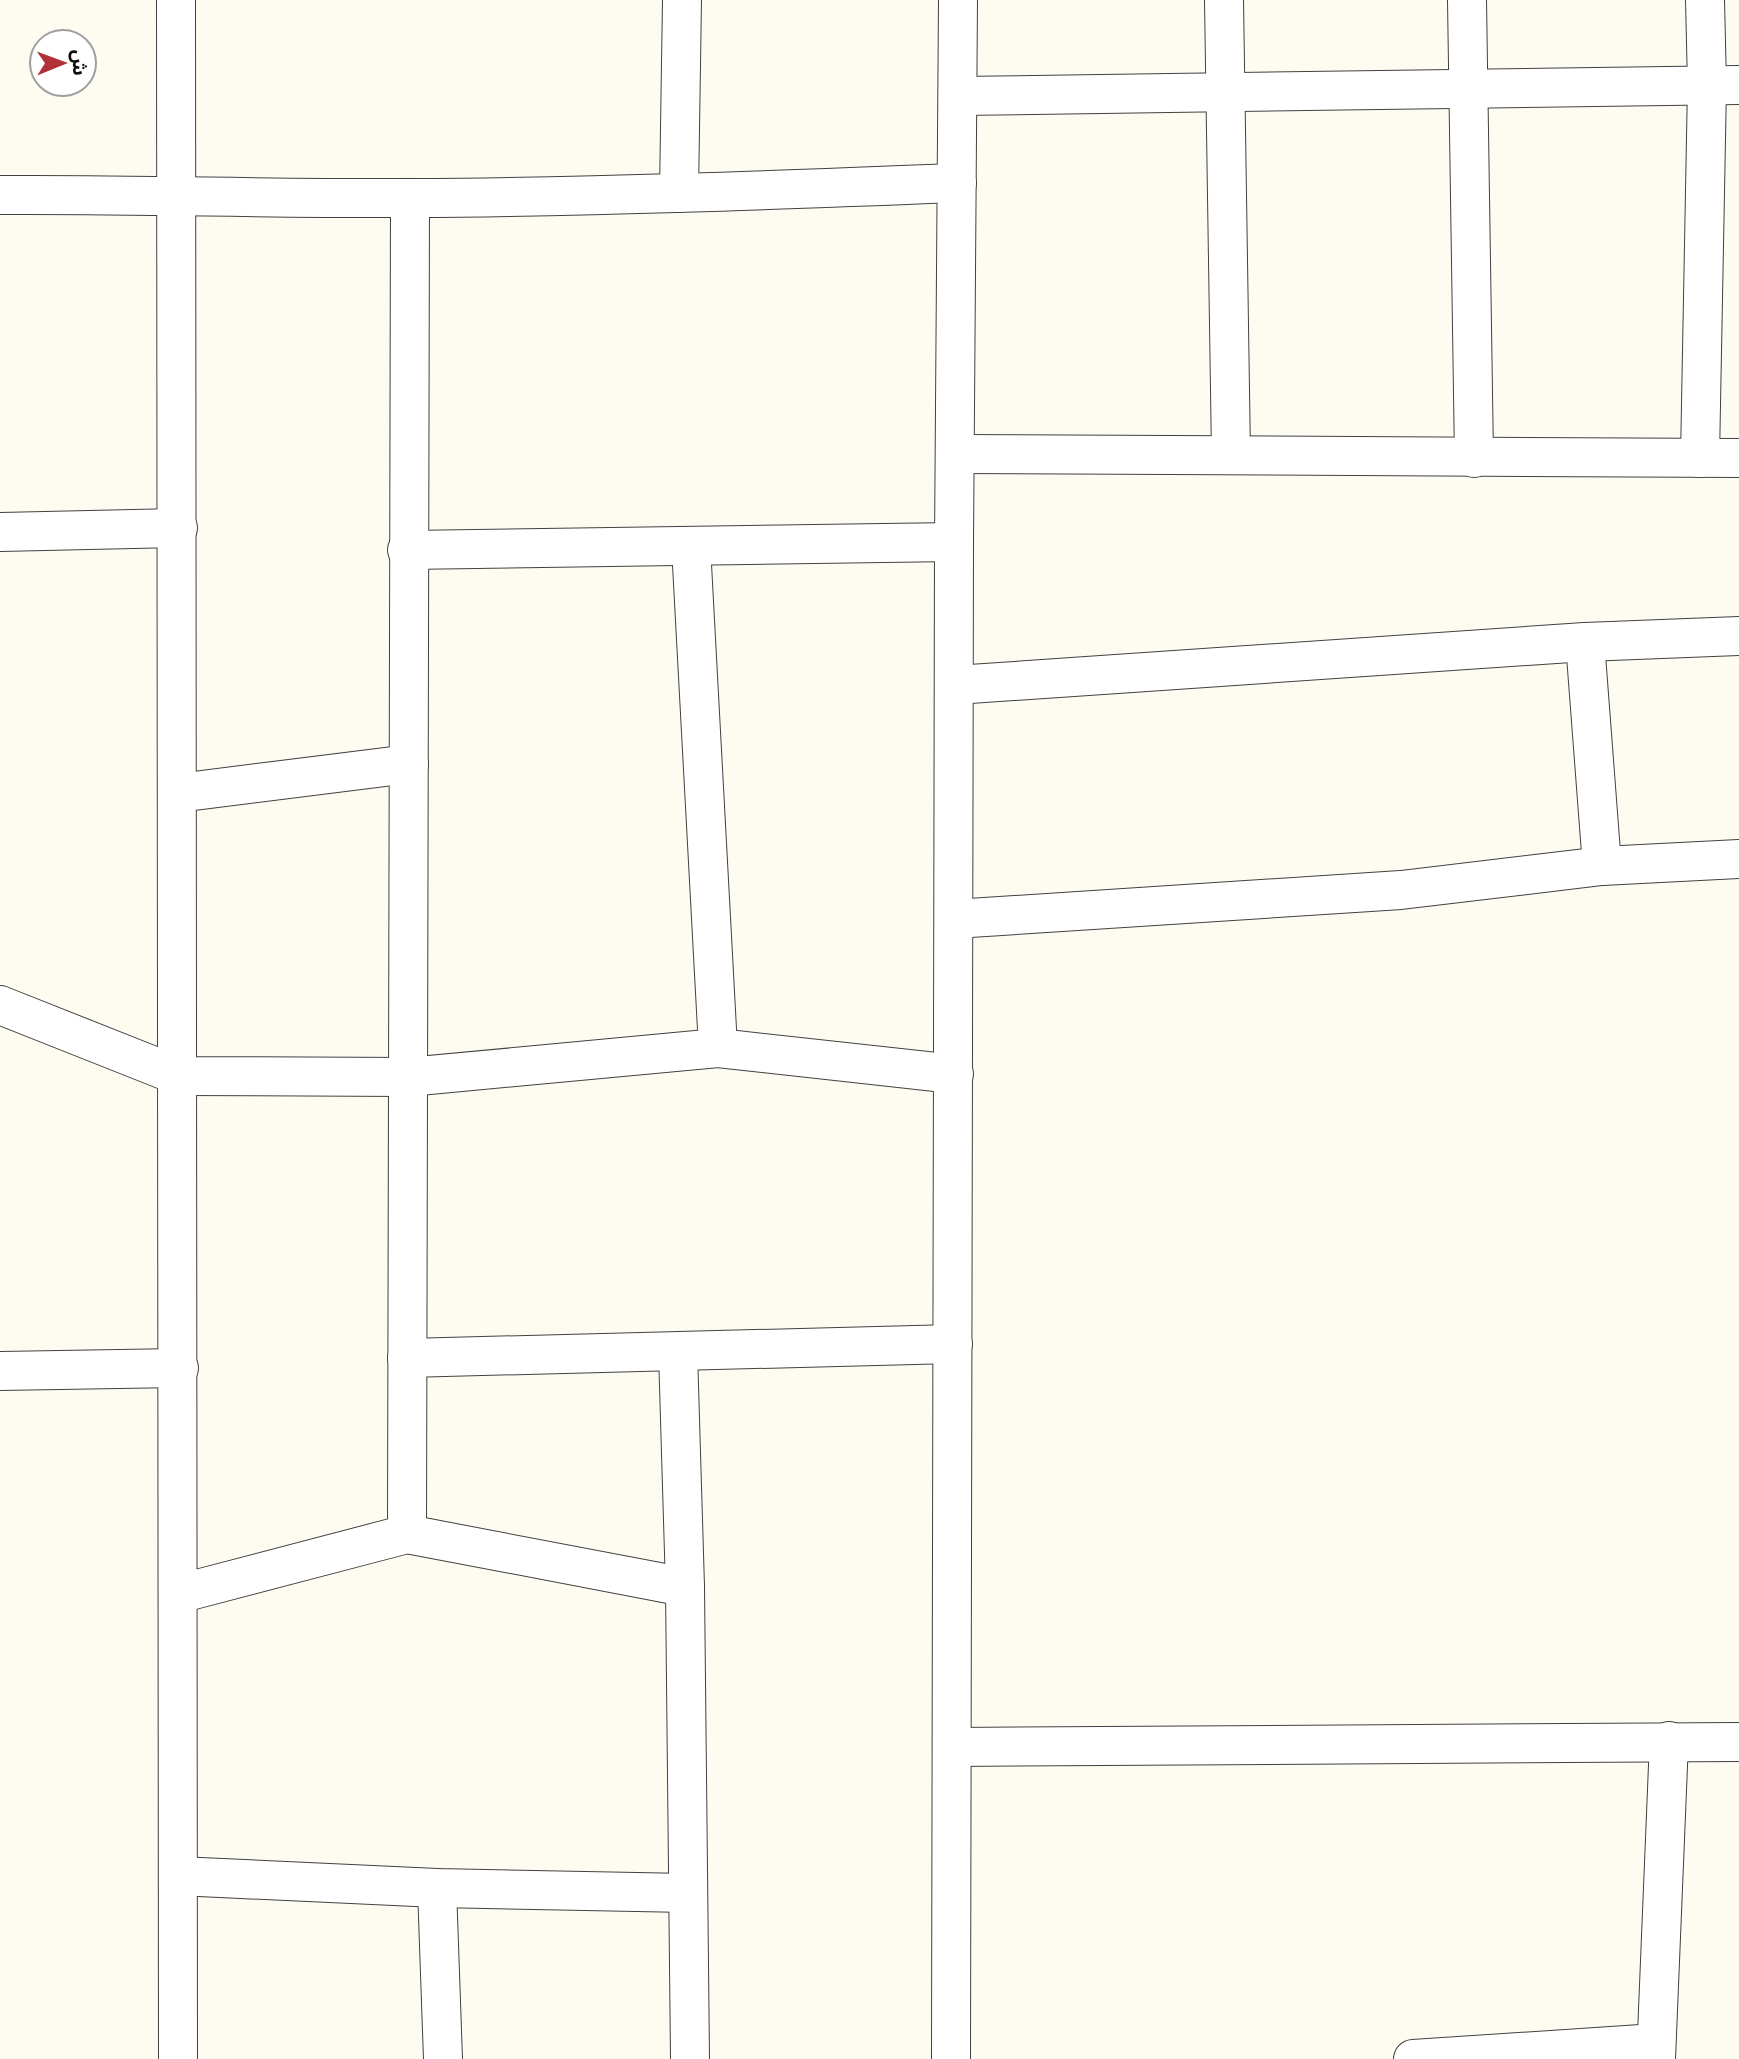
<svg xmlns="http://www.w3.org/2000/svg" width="1739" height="2059" viewBox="0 0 1739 2059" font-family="Spectral,'Noto Sans Arabic',serif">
<rect width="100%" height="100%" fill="#fefbf0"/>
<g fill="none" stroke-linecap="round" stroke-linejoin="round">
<defs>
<g id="minor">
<path d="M176,0L178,2059"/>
<path d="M1224,0L1231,455"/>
<path d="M1467,0L1474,458"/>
<path d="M958,96L1739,85"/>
<path d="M679,193L682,0"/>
<path d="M0,195C138,194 275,199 413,198C594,197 776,190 957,183"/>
<path d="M956,454L1739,458"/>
<path d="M1700,458L1707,85L1705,0"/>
<path d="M0,532L178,528"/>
<path d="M691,546L718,1048"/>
<path d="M407,550L954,542"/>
<path d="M1585,642L1602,866"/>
<path d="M955,685L1585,642L1739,636"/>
<path d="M178,793L409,764"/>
<path d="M954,919L1401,890L1602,866L1739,859"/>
<path d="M0,1005L179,1076L408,1077L718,1048L954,1074"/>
<path d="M678,1352L685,1587L690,2059"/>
<path d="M407,1358L953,1344"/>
<path d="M0,1371L179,1368"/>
<path d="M407,1534L410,198"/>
<path d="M178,1594L407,1534L685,1587"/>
<path d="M952,1747L1739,1742"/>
<path d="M178,1876L437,1888L688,1893"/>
<path d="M437,1888L443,2059"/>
<path d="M951,2059L954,542L958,0"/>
<path d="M1413,2059L1656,2043"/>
<path d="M1656,2059L1669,1741"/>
</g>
</defs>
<use href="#minor" stroke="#414141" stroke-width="40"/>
<use href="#minor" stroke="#fff" stroke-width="38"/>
</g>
<g transform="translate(63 63) rotate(89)"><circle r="33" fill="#ffffff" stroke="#9f9f9f" stroke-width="2"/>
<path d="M0-5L12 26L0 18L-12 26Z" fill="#b23139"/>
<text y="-10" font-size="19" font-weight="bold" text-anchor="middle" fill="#0e0e0e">ش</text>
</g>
</svg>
